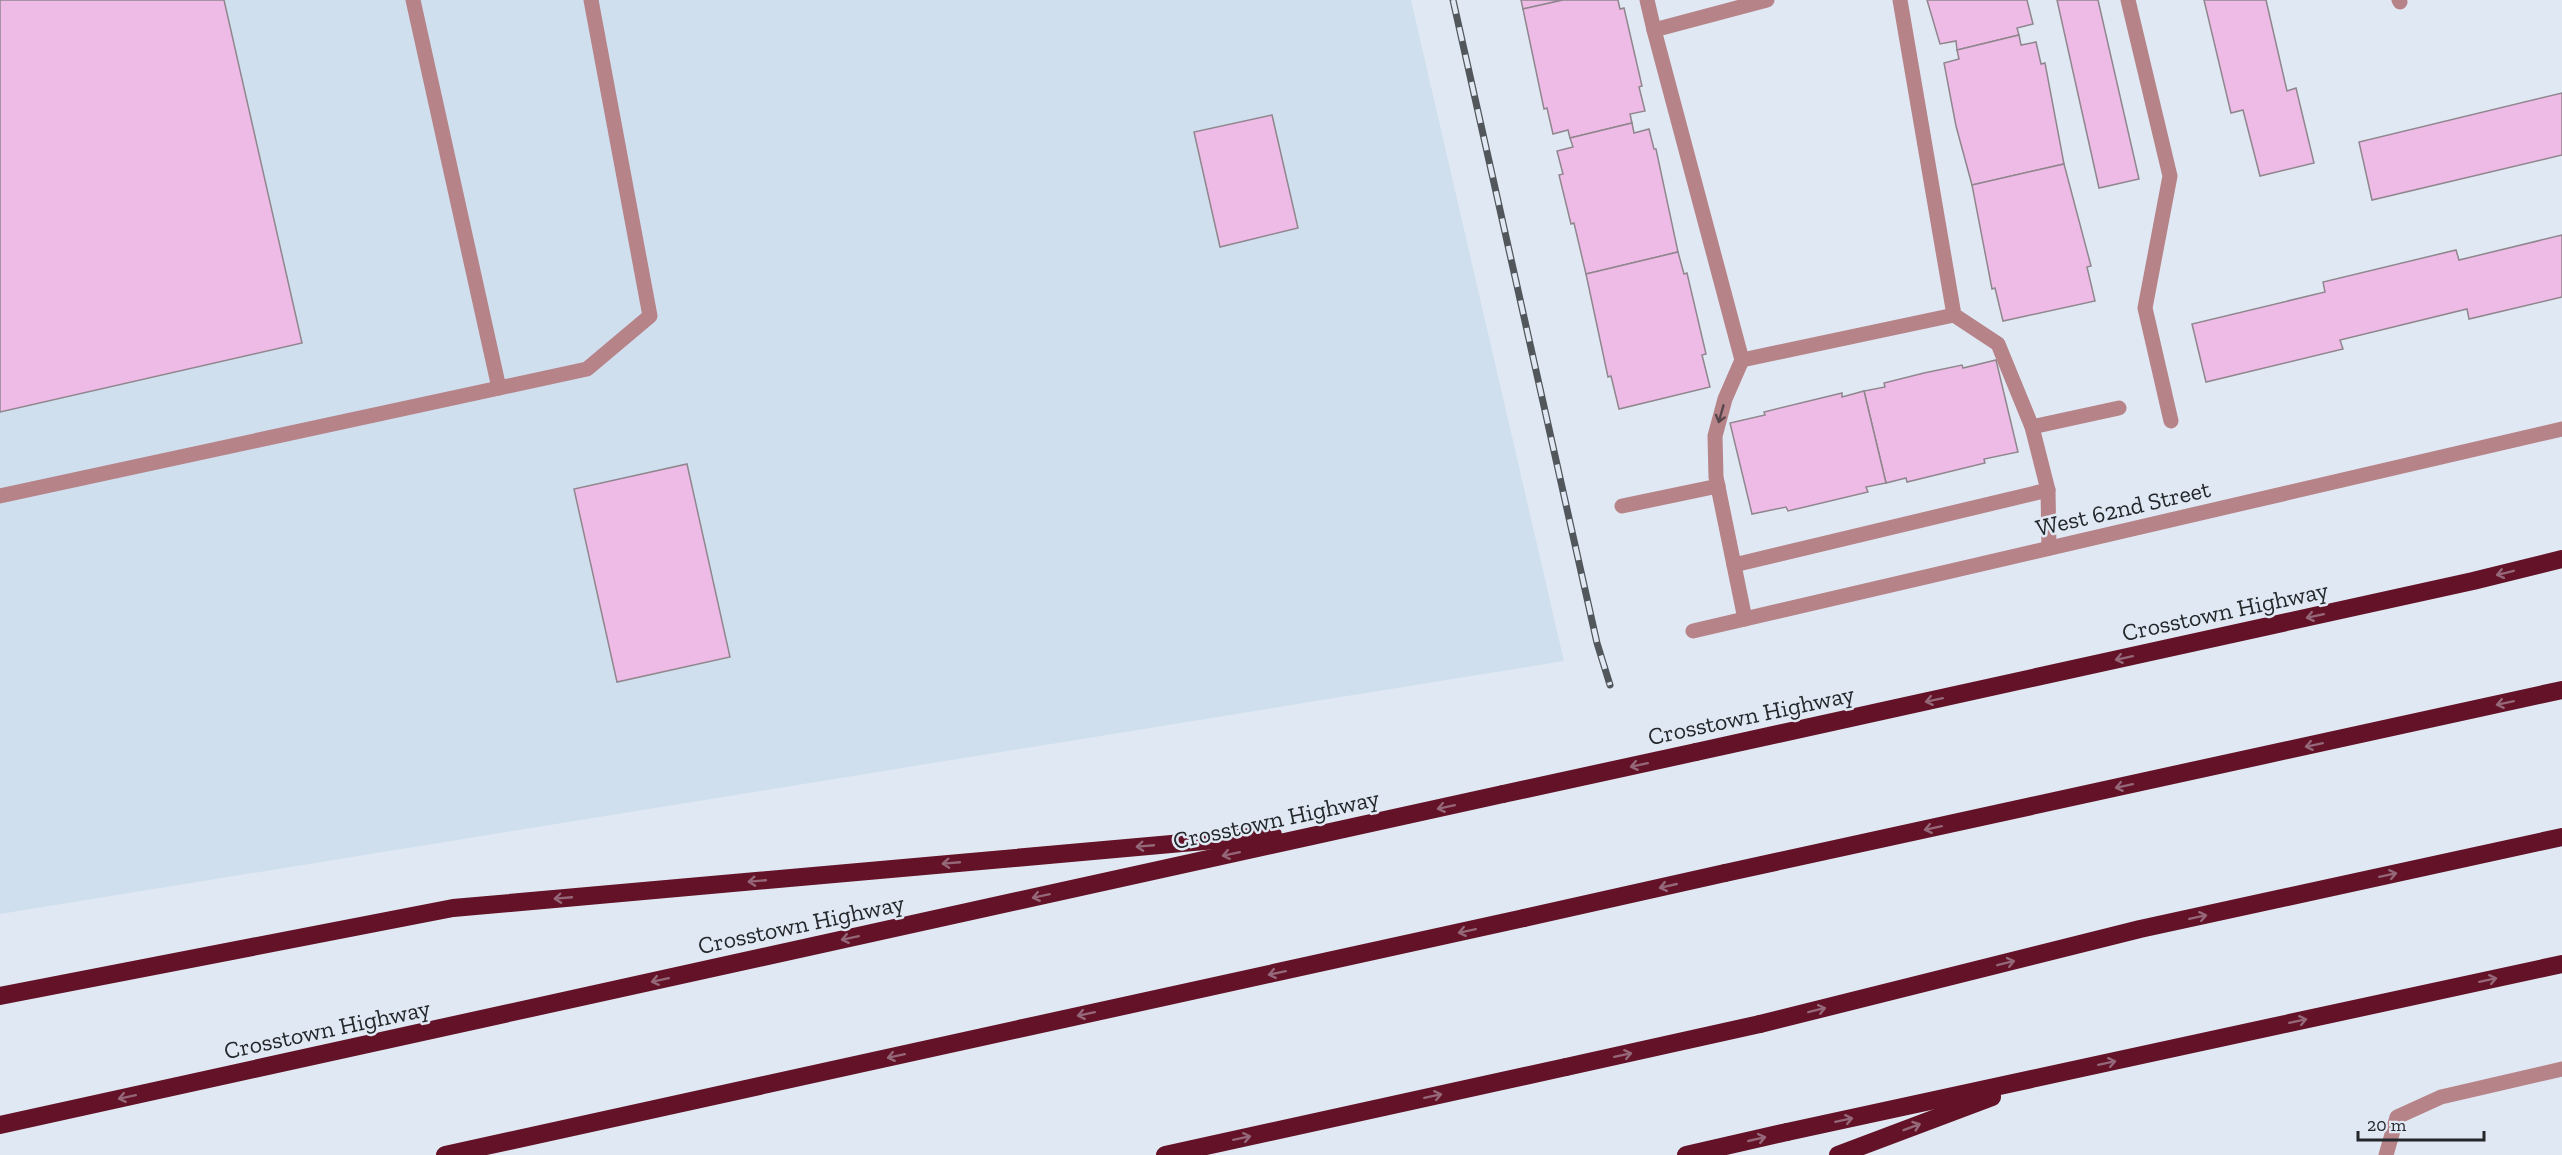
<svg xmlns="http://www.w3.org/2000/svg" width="2562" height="1155" viewBox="0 0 2562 1155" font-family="'Zilla Slab',serif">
<rect width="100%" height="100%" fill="#e0e9f3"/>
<path fill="#d0dfee" d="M0,0H1411L1564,661L0,914Z"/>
<g fill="#eebbe7" stroke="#90868e" stroke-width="1.5">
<path d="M0,0H224L302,343L0,412Z"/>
<path d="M1521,0H1563L1523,9Z"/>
<path d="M1563,0H1618L1620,9L1624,8L1642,86L1639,87L1645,111L1630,114L1632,123L1570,138L1568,130L1553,134L1547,108L1544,109L1523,9Z"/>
<path d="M1927,0H2027L2033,24L2017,28L2019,35L1957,50L1956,41L1940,44Z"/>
<path d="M2057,0H2098L2139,179L2099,188Z"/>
<path d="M2204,0H2266L2287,91L2296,88L2314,163L2260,176L2243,110L2231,113Z"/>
<path d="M2019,35L2021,45L2036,42L2041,64L2045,63L2064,164L1972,185L1956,126L1944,63L1959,59L1957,50Z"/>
<path d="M2562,93V155L2372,200L2359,142Z"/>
<path d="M1272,115L1298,228L1220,247L1194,132Z"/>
<path d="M1632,123L1634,133L1649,129L1654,149H1656L1678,252L1586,274L1574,223L1571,224L1559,175L1563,174L1557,151L1573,147L1570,138Z"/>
<path d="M2064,164L2091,266L2087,267L2095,301L2003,321L1995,288L1992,289L1972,185Z"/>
<path d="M2562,235V297L2469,319L2467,309L2340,340L2343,349L2206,382L2192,324L2325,292L2323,282L2456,250L2459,260Z"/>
<path d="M1678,252L1684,274L1687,273L1706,354L1702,355L1710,387L1619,409L1611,376L1608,377L1586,274Z"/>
<path d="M1996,360L2018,452L1984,459L1985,463L1907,482L1906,478L1886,483L1864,391L1885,387L1884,383L1924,373L1962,365L1963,368Z"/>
<path d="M1864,391L1886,483L1866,487L1868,492L1788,511L1786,507L1752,514L1730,423L1765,415L1764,412L1842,393V397Z"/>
<path d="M687,464L730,657L617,682L574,489Z"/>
</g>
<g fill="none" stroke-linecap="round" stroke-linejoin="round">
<g stroke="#b68389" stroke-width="15">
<path d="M413,0L499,388"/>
<path d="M1647,0L1654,30"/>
<path d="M1767,0L1654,30L1742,360L1954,315"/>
<path d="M1900,0L1954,315L1998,344L2032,427L2048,490L2049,548"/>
<path d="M2128,0L2170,176L2145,308L2171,421"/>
<path d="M2399,0L2400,2"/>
<path d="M1742,360L1725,399L1715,436L1716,477L1745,619"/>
<path d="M2032,427L2119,408"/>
<path d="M0,496L587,369L650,316L591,0"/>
<path d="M1622,506L1718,486"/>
<path d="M1734,565L2048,490"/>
<path d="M1693,631L2562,429"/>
<path d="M2386,1155L2397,1117L2441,1097L2562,1069"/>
</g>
<g stroke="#631227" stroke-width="18">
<path d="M1696,752L2473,581L2562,559"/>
<path d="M1725,873L2562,690"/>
<path d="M0,996L453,908L1273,835"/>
<path d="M1760,1024L2140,929L2562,837"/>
<path d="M0,1125L1503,794"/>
<path d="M1787,1132L2562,964"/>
<path d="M445,1155L1524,918"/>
<path d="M1165,1155L1566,1067"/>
<path d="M1838,1155L1992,1097"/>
</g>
<defs>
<path id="rail" d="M1453,0L1597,643L1610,685"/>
</defs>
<use href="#rail" stroke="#52575c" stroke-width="7"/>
<use href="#rail" stroke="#e0e9f3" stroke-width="4.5" stroke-dasharray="14" stroke-linecap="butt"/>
<g stroke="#631227" stroke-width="18">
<path d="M1503,794L1696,752"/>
<path d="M1524,918L1725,873"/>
<path d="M1566,1067L1760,1024"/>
<path d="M1686,1155L1787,1132"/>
</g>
</g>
<defs><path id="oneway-shaft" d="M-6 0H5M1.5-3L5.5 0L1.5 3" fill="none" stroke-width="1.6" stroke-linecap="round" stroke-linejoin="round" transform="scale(1.5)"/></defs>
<use stroke="#57474c" href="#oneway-shaft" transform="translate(1721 414) rotate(106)"/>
<g stroke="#956879">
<use href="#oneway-shaft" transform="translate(2505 573) rotate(166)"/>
<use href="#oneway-shaft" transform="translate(2315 616) rotate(168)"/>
<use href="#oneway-shaft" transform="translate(2124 658) rotate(168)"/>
<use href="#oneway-shaft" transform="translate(1934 700) rotate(168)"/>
<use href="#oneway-shaft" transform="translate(2505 703) rotate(168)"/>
<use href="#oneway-shaft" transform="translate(2314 745) rotate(168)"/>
<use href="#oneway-shaft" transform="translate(1639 765) rotate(168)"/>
<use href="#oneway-shaft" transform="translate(2124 786) rotate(168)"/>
<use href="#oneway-shaft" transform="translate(1446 807) rotate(168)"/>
<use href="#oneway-shaft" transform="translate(1933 828) rotate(168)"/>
<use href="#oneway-shaft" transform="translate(1145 846) rotate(175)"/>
<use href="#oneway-shaft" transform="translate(1231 854) rotate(168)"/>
<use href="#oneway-shaft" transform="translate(951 863) rotate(175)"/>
<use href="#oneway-shaft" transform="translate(2388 875) rotate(-12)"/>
<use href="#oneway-shaft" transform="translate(757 881) rotate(175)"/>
<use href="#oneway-shaft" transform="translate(1668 886) rotate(167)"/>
<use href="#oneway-shaft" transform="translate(1041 896) rotate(168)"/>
<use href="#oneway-shaft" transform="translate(563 898) rotate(175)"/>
<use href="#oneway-shaft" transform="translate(2198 917) rotate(-12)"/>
<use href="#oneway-shaft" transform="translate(1467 931) rotate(168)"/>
<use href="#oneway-shaft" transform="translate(850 938) rotate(168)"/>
<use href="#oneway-shaft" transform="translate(2006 963) rotate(-14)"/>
<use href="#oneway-shaft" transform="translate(1277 973) rotate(168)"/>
<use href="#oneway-shaft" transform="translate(660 980) rotate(168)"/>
<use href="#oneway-shaft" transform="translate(2488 980) rotate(-12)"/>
<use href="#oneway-shaft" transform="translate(1817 1010) rotate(-14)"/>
<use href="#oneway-shaft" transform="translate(1086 1014) rotate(168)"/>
<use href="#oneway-shaft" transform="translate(2298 1021) rotate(-12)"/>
<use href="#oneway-shaft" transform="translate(1623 1055) rotate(-12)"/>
<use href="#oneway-shaft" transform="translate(896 1056) rotate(168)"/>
<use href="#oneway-shaft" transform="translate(2107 1063) rotate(-12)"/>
<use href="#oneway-shaft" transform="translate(1433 1096) rotate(-12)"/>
<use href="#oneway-shaft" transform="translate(127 1097) rotate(168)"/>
<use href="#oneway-shaft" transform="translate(1844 1120) rotate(-12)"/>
<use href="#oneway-shaft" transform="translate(1912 1127) rotate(-21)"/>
<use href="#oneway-shaft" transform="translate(1242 1138) rotate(-12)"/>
<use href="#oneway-shaft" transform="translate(1757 1139) rotate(-13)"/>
</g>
<g text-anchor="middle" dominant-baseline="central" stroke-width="5" stroke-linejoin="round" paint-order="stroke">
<g font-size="24" fill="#24272b" stroke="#e0e9f3">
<text transform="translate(2123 508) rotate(-13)">West 62nd Street</text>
<text transform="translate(2225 611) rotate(-12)">Crosstown Highway</text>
<text transform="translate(1751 715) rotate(-12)">Crosstown Highway</text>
<text transform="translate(1276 819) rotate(-12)">Crosstown Highway</text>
<text transform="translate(801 924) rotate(-12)">Crosstown Highway</text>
<text transform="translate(327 1029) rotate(-12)">Crosstown Highway</text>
</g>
</g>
<path d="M2358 1131v9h126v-9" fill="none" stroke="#24272b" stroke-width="3"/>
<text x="2367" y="1131" font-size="18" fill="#24272b" stroke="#e0e9f3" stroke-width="4.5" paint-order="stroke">20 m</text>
</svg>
